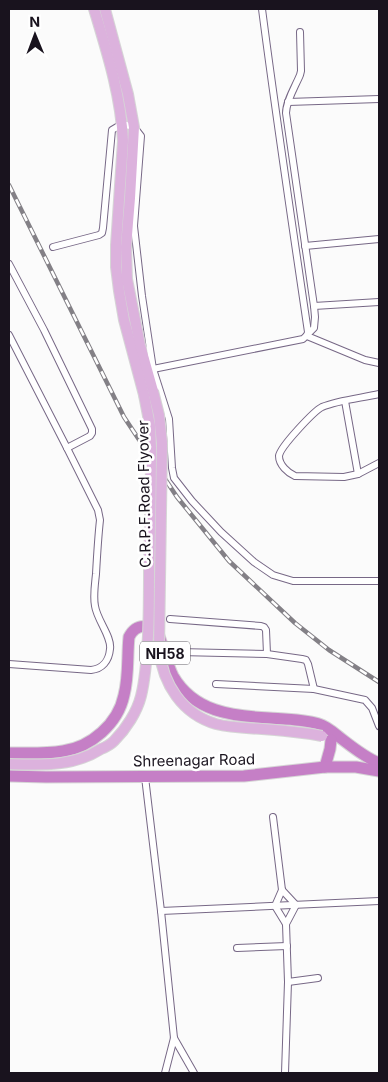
<svg xmlns="http://www.w3.org/2000/svg" width="388" height="1082" viewBox="0 0 388 1082" font-family="Inter,sans-serif">
<rect width="100%" height="100%" fill="#fbfbfb"/>
<g fill="none" stroke-linecap="round" stroke-linejoin="round">
<defs>
<g id="street">
<path d="M262,9C276,117 292,224 308,332L307,336"/>
<path d="M288,102L379,99"/>
<path d="M305,246L379,239"/>
<path d="M53,247L99,235L102,233L103,228L112,130L122,124L134,127L141,136L134,226L142,296L153,369L169,419L172,468L174,478L192,501L221,532L254,562L273,575L293,581H379"/>
<path d="M9,264L44,330L92,429V433L90,436L67,448"/>
<path d="M314,306L379,302"/>
<path d="M9,335L67,448L98,510L100,520C98,538 97,556 96,574C95,584 93,596 95,606C97,620 112,637 110,649C109,661 102,669 91,670L9,664"/>
<path d="M307,336L365,360L379,363"/>
<path d="M153,369L303,339L314,328L315,317L314,306L286,113C286,101 295,87 300,75L301,71L300,32"/>
<path d="M379,394C362,398 339,400 322,407C314,411 280,447 279,456C279,465 288,473 295,476L344,477L358,474L379,463"/>
<path d="M345,401L358,474"/>
<path d="M170,619L261,626L264,627L266,630L267,654"/>
<path d="M179,652L267,654L302,659L306,660L308,664L314,689"/>
<path d="M216,684L314,689L365,700L372,708L379,726"/>
<path d="M145,777L161,911L174,1038L165,1073"/>
<path d="M273,817L282,890L296,905L286,924"/>
<path d="M282,890L275,906L286,924L288,982L285,1073"/>
<path d="M161,911L379,901"/>
<path d="M237,948L287,946"/>
<path d="M288,982L318,978"/>
<path d="M174,1038L194,1073"/>
</g>
<g id="primary">
<path d="M94,9C107,52 121,96 123,141L116,245V267L119,291L124,320L144,395"/>
<path d="M105,9L128,94L134,127L130,198L126,247L127,279L140,345L153,391"/>
</g>
<g id="highway">
<path d="M9,753C27,753 45,754 63,751C91,747 118,724 124,695C129,676 127,656 129,637C136,623 151,623 159,636C164,649 167,664 173,676C194,712 232,716 269,718C286,719 303,719 319,724C326,726 332,731 338,736C351,746 364,757 379,763"/>
<path d="M325,767L330,749L331,740"/>
<path d="M9,776L46,777L244,776L325,767H356L379,771"/>
</g>
</defs>
<use href="#street" stroke="#776886" stroke-width="8"/>
<use href="#primary" stroke="#d6d5d6" stroke-width="12"/>
<use href="#highway" stroke="#d6d5d6" stroke-width="13"/>
<use href="#street" stroke="#fff" stroke-width="6"/>
<use href="#primary" stroke="#dcb2dd" stroke-width="10"/>
<use href="#highway" stroke="#c57fc6" stroke-width="11"/>
<defs>
<path id="rail" d="M9,185L124,417L177,497L229,561L295,623L329,650L379,682"/>
</defs>
<use href="#rail" stroke="#838086" stroke-width="4.5"/>
<use href="#rail" stroke="#fff" stroke-width="2.5" stroke-dasharray="8" stroke-linecap="butt"/>
<defs>
<g id="primary-bridge">
<path d="M153,391L159,415L162,443L159,650C163,684 182,714 216,724C231,728 247,728 262,729C278,730 295,732 311,734L322,736"/>
<path d="M9,764C41,765 73,767 101,749C106,747 111,744 114,741C126,729 137,712 141,696C146,676 147,655 148,635C149,613 149,592 149,570C150,529 151,489 151,448L150,426L144,395"/>
</g>
</defs>
<use href="#primary-bridge" stroke="#d6d5d6" stroke-width="12" stroke-linecap="butt"/>
<use href="#primary-bridge" stroke="#dcb2dd" stroke-width="10"/>
</g>
<g text-anchor="middle" dominant-baseline="central" stroke-width="5" stroke-linejoin="round" paint-order="stroke">
<rect fill="#fff" stroke="#5e5a62" stroke-width="1" x="140" y="641.5" width="50" height="23" rx="4"/>
<g font-size="14" font-weight="bold" fill="#19131e">
<text x="165" y="653">NH58</text>
</g>
<g font-size="15" fill="#19131e" stroke="#fff">
<text transform="translate(144 494) rotate(-91)">C.R.P.F.Road Flyover</text>
<text transform="translate(194 760) rotate(-1)">Shreenagar Road</text>
</g>
</g>
<rect width="388" height="1082" fill="none" stroke="#19131e" stroke-width="20"/>
<g transform="translate(35 35) rotate(359)" stroke="#ffffff" stroke-width="4" paint-order="stroke">
<path d="M0-4L9 19L0 12L-9 19Z" fill="#19131e"/>
<text y="-8" font-size="14" font-weight="bold" text-anchor="middle" fill="#19131e">N</text>
</g>
</svg>
